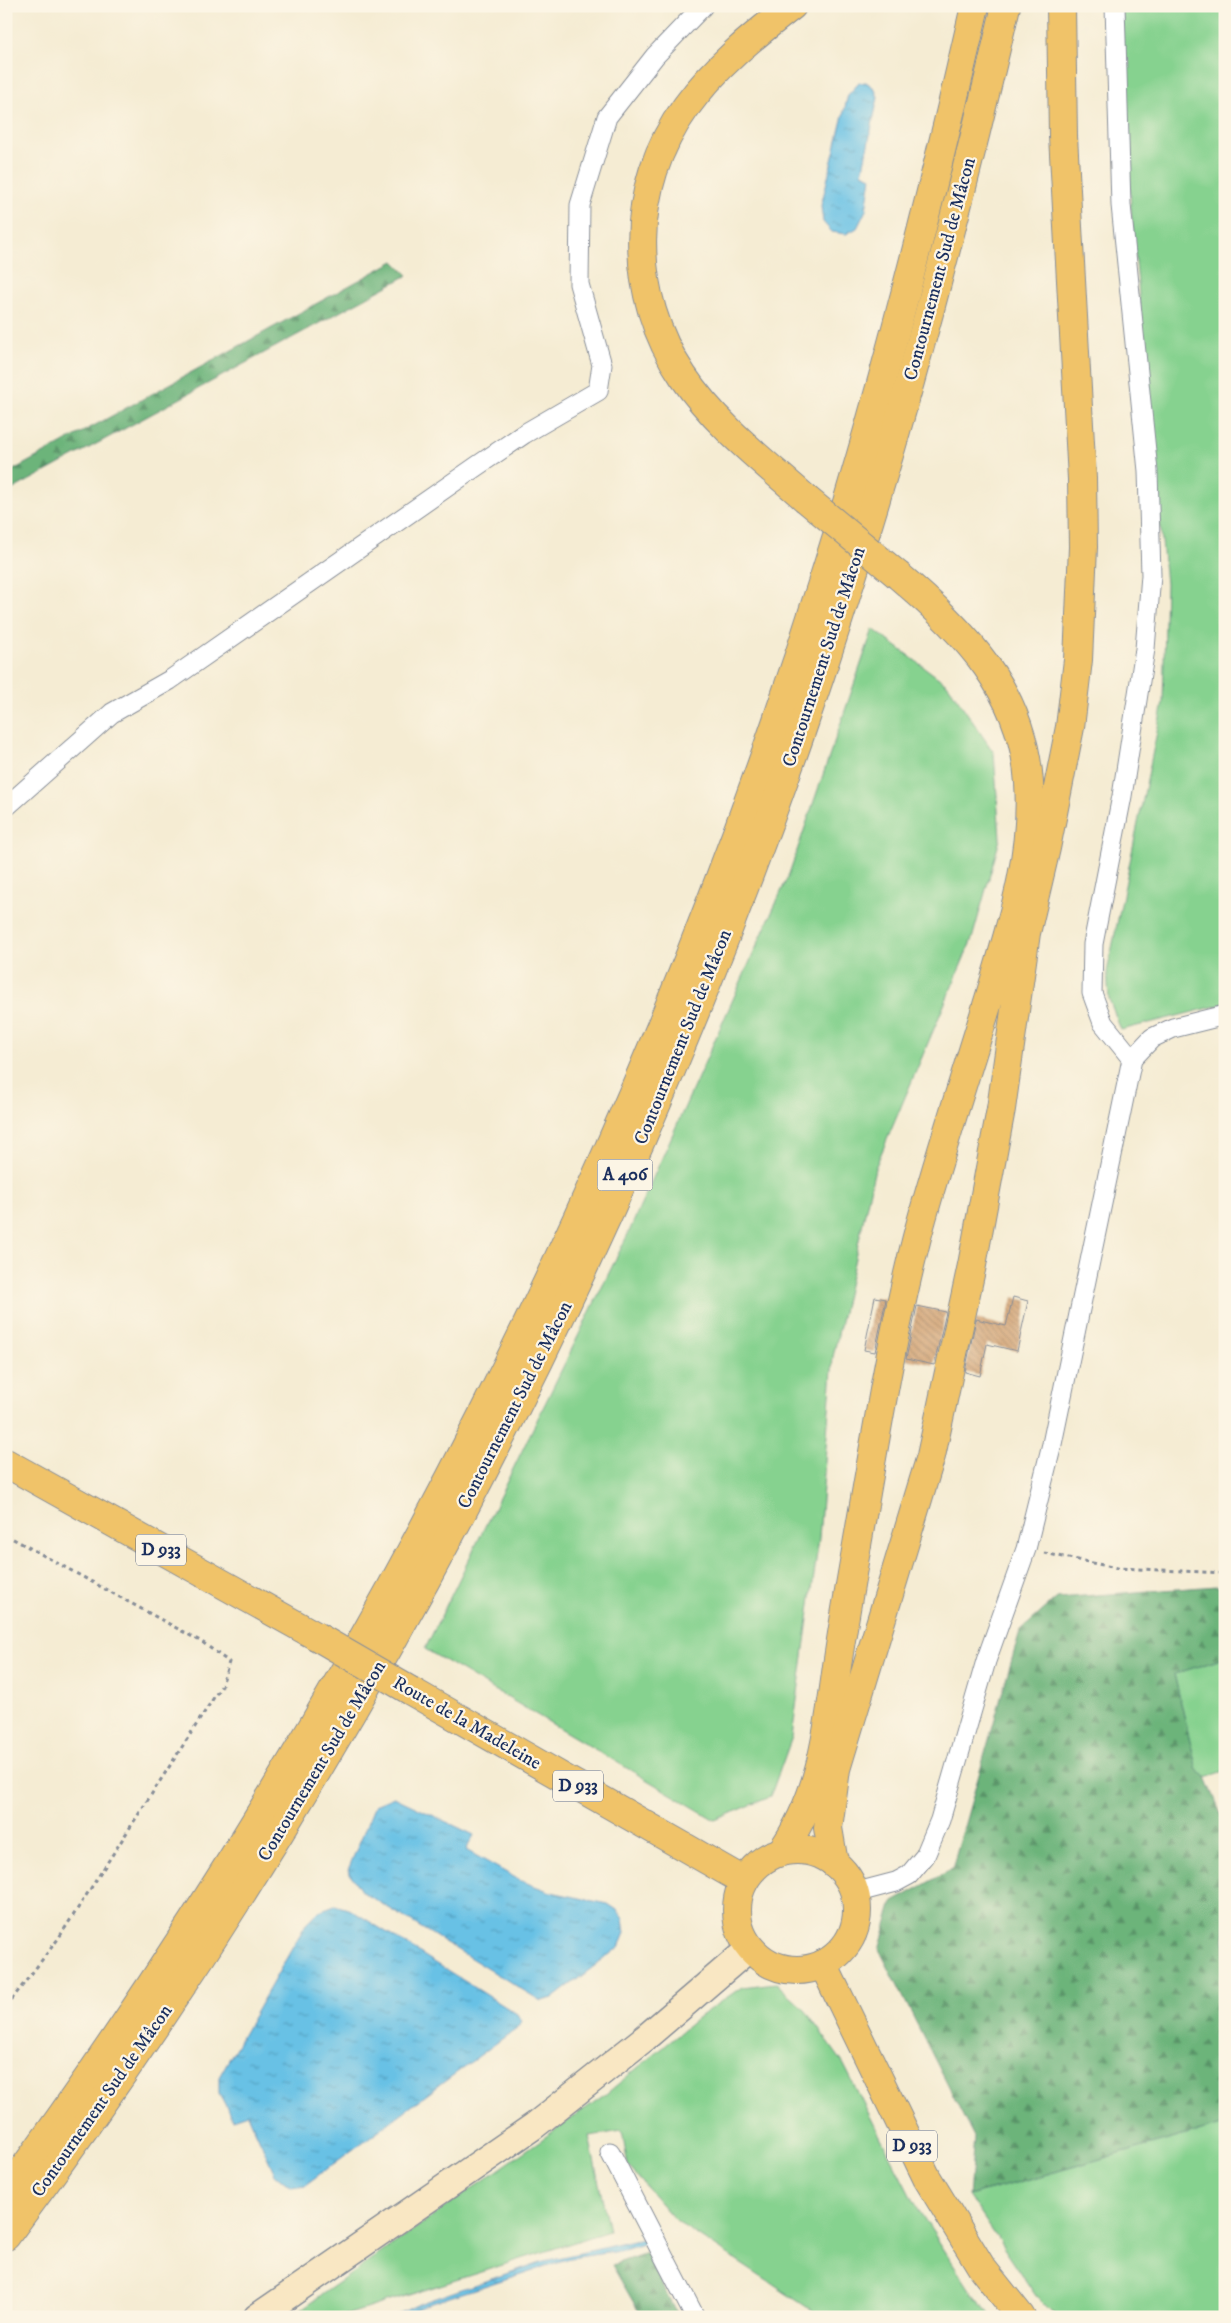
<svg xmlns="http://www.w3.org/2000/svg" width="1231" height="2323" viewBox="0 0 1231 2323" font-family="'IM FELL DW Pica',serif">
<defs>
<pattern id="forest-firs" width="22" height="20" patternUnits="userSpaceOnUse" patternTransform="scale(1.25)"><rect width="22" height="20" fill="#6cb47a"/><path d="M5 1l3.5 6h-7zM16 11l3.5 6h-7z" fill="#589367"/></pattern>
<pattern id="water-ripples" width="26" height="14" patternUnits="userSpaceOnUse" patternTransform="scale(1.25)"><rect width="26" height="14" fill="#67c1e5"/><path d="M2 4q2-2 4 0t4 0M15 11q2-2 4 0t4 0" fill="none" stroke="#549dbd"/></pattern>
<pattern id="building-back-hatch" width="6" height="6" patternUnits="userSpaceOnUse" patternTransform="scale(1.25)"><rect width="6" height="6" fill="#d3a373"/><path d="M-1 5l2 2M0 0l6 6M5-1l2 2" fill="none" stroke="#aa8562"/></pattern>
</defs>
<rect width="100%" height="100%" fill="#fcf5e5"/>
<filter id="ink" filterUnits="userSpaceOnUse"><feTurbulence type="fractalNoise" baseFrequency=".02" numOctaves="2"/><feDisplacementMap in="SourceGraphic" scale="10" xChannelSelector="R" yChannelSelector="G"/><feConvolveMatrix kernelMatrix="1 2 1 2 8 2 1 2 1" color-interpolation-filters="sRGB"/></filter>
<filter id="wash" filterUnits="userSpaceOnUse"><feTurbulence type="fractalNoise" baseFrequency=".0096" numOctaves="4" result="noise"/><feDisplacementMap in="SourceGraphic" scale="20" xChannelSelector="R" yChannelSelector="G"/><feGaussianBlur stdDeviation="1.12" result="paint"/><feColorMatrix in="noise" values="0 0 0 0 0 0 0 0 0 0 0 0 0 0 0 0 0 1.4 0 .05"/><feComposite in="paint" operator="in"/></filter>
<g filter="url(#wash)">
<rect width="100%" height="100%" fill="#f5ecd3"/>
<g fill="#86d28f" stroke="#508076">
<path d="M1122,6H1225V1004L1121,1030L1109,999L1107,972L1163,703L1166,584L1131,209L1122,44Z"/>
<path d="M873,629L948,685L994,753L1000,839L972,939L875,1168L833,1357L819,1538L792,1737L770,1797L715,1820L425,1649L628,1234L789,874Z"/>
<path d="M1225,1658V1771L1206,1777L1197,1770L1174,1674Z"/>
<path d="M776,1983L805,2010L843,2063L914,2203L976,2299L993,2317H822L676,2221L628,2166L622,2131L589,2136L609,2231L340,2317H290L606,2094L700,2016L742,1987Z"/>
<path d="M1225,2124V2317H1057L1036,2296L969,2196Z"/>
</g>
<g fill="url(#forest-firs)" stroke="#44726c">
<path d="M394,261L408,275L6,493V474Z"/>
<path d="M1216,1586L1225,1588V1658L1174,1674L1197,1770L1206,1777L1225,1823V2124L969,2196L974,2137L879,1949L893,1902L952,1869L1020,1631L1057,1598Z"/>
<path d="M646,2253L675,2311L679,2317H642L612,2265Z"/>
</g>
<g fill="url(#water-ripples)" stroke="#4178a2">
<path d="M866,82L874,88L878,97L862,173L871,177L866,210L857,228L846,234L832,232L823,222L821,206L848,95L859,83Z"/>
<path d="M394,1797L474,1835L466,1850L521,1881L551,1892L608,1904L617,1910L623,1919L625,1933L619,1947L553,1998L541,2001L361,1891L348,1870L375,1805Z"/>
<path d="M335,1905L351,1910L517,2014L521,2021L518,2027L305,2185L291,2187L275,2174L248,2114L233,2119L219,2093V2077L306,1924L319,1911Z"/>
<path d="M643,2239L645,2243L621,2251L570,2258L425,2305L401,2317H392L421,2303L544,2261Z"/>
</g>
<g id="blocks">
<g fill="url(#building-back-hatch)">
<path d="M875,1297L886,1299L875,1352L864,1350Z"/>
<path d="M1013,1297L1028,1301L1017,1351L987,1344L980,1376L965,1372L976,1319L1006,1326Z"/>
<path d="M917,1306L946,1312L934,1365L906,1359Z"/>
</g>
</g>
</g>
<g filter="url(#ink)">
<use href="#blocks" fill-opacity="0" stroke="#888e98" stroke-width="1"/>
<g fill="none" stroke-linecap="round" stroke-linejoin="round">
<defs>
<g id="minor">
<path d="M1115,6L1121,205L1148,471L1151,575L1145,649L1122,796L1093,944L1092,993L1103,1023L1132,1059"/>
<path d="M6,807L112,713L170,680L477,466L524,434L598,391L602,365L579,284L580,205L607,117L655,56L703,6"/>
<path d="M854,1893L896,1882L909,1875L925,1856L940,1820L986,1661L1026,1549L1052,1444L1132,1059L1152,1038L1173,1028L1225,1015"/>
<path d="M610,2152L695,2317"/>
</g>
<path id="secondary" d="M257,2317L534,2126L645,2038L750,1948"/>
<g id="primary">
<path d="M6,1463L316,1636"/>
<path d="M411,1691L744,1881"/>
<circle cx="797" cy="1910" r="60"/>
<path d="M823,1964L927,2178L982,2268L1021,2317"/>
</g>
<g id="motorway">
<path d="M792,6C753,36 715,67 686,107C628,186 628,295 683,376C715,424 762,460 805,498"/>
<path d="M781,1852C821,1797 828,1732 837,1666C843,1625 850,1585 857,1545C875,1442 891,1338 917,1237C939,1154 967,1072 992,989C1012,922 1034,854 1029,783C1023,691 965,632 899,576"/>
<path d="M834,1863L828,1828L836,1769L931,1456L972,1265L1001,1109L1026,933L1046,848L1070,727L1078,660L1083,547L1082,479L1063,136L1061,6"/>
<path d="M6,2193C362,1707 648,1143 827,568C885,383 932,195 975,6"/>
<path d="M6,2236C346,1781 614,1269 801,732C883,495 949,251 1006,6"/>
</g>
</defs>
<use href="#minor" stroke="#888e98" stroke-width="21"/>
<use href="#secondary" stroke="#888e98" stroke-width="29"/>
<use href="#primary" stroke="#888e98" stroke-width="30"/>
<use href="#motorway" stroke="#888e98" stroke-width="30"/>
<g stroke="#888e98" stroke-width="3" stroke-dasharray="4 4" stroke-linecap="butt">
<path d="M6,1535L202,1642L229,1662L222,1685L58,1939L6,2007"/>
<path d="M1044,1553L1117,1568L1225,1573"/>
</g>
<use href="#minor" stroke="#fff" stroke-width="19"/>
<use href="#secondary" stroke="#f9e7c3" stroke-width="26"/>
<use href="#primary" stroke="#f0c369" stroke-width="28"/>
<use href="#motorway" stroke="#f0c369" stroke-width="28"/>
<defs>
<path id="primary-bridge" d="M316,1636L411,1691"/>
<path id="motorway-bridge" d="M805,498L899,576"/>
</defs>
<use href="#primary-bridge" stroke="#888e98" stroke-width="30" stroke-linecap="butt"/>
<use href="#motorway-bridge" stroke="#888e98" stroke-width="30" stroke-linecap="butt"/>
<use href="#primary-bridge" stroke="#f0c369" stroke-width="28"/>
<use href="#motorway-bridge" stroke="#f0c369" stroke-width="28"/>
</g>
</g>
<g text-anchor="middle" dominant-baseline="central" stroke-width="4.5" stroke-linejoin="round" paint-order="stroke">
<g fill="#fcf5e5" stroke="#5e6a86" stroke-width="1">
<rect x="597.5" y="1159.5" width="55" height="31" rx="4"/>
<rect x="136" y="1534.5" width="50" height="31" rx="4"/>
<rect x="553" y="1770.5" width="50" height="31" rx="4"/>
<rect x="887" y="2130.5" width="50" height="31" rx="4"/>
</g>
<g font-size="18" font-weight="bold" fill="#1b2f5e">
<text x="625" y="1175">A 406</text>
<text x="161" y="1550">D 933</text>
<text x="578" y="1786">D 933</text>
<text x="912" y="2146">D 933</text>
</g>
<g font-size="19" fill="#1b2f5e" stroke="#fcf5e5">
<text transform="translate(940 269) rotate(-75)">Contournement Sud de Mâcon</text>
<text transform="translate(824 657) rotate(-72)">Contournement Sud de Mâcon</text>
<text transform="translate(683 1037) rotate(-68)">Contournement Sud de Mâcon</text>
<text transform="translate(515 1405) rotate(-63)">Contournement Sud de Mâcon</text>
<text transform="translate(467 1723) rotate(30)">Route de la Madeleine</text>
<text transform="translate(322 1761) rotate(-59)">Contournement Sud de Mâcon</text>
<text transform="translate(102 2101) rotate(-55)">Contournement Sud de Mâcon</text>
</g>
</g>
<rect width="1231" height="2323" fill="none" stroke="#fcf5e5" stroke-width="25"/>
</svg>
